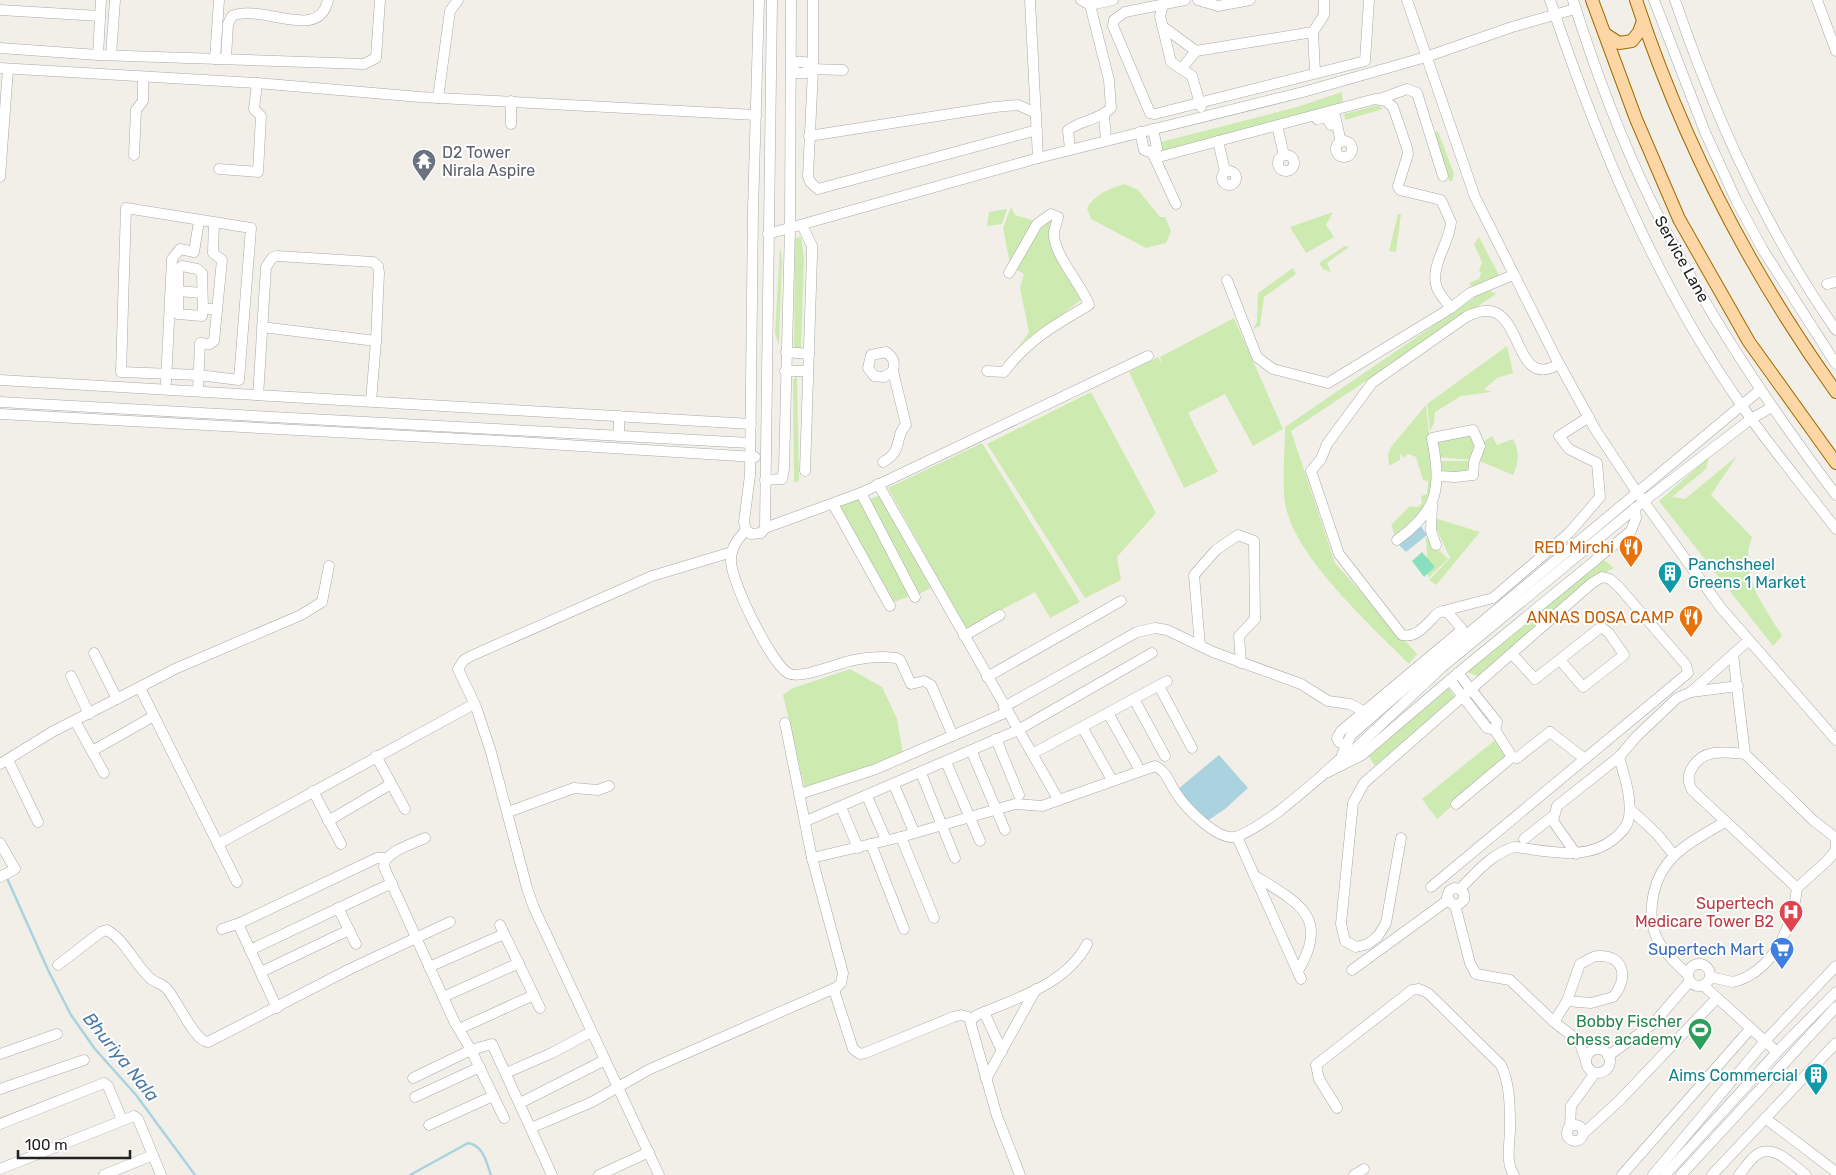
<svg xmlns="http://www.w3.org/2000/svg" width="1836" height="1175" viewBox="0 0 1836 1175" font-family="Rubik,sans-serif">
<rect width="100%" height="100%" fill="#f2efe9"/>
<g fill="#cdebb0">
<path d="M1342,92L1343,105L1163,151L1161,142L1297,107Z"/>
<path d="M1378,105L1383,109L1345,120L1344,114Z"/>
<path d="M1438,131L1454,174L1452,181H1449L1432,133Z"/>
<path d="M1125,184L1138,190L1160,217H1165L1171,231L1166,243L1146,248L1091,219L1087,208C1096,193 1109,189 1125,184Z"/>
<path d="M1011,207L1015,215L1035,221L1010,264L1003,228Z"/>
<path d="M1007,209L1002,224L987,226L989,212Z"/>
<path d="M1333,212L1326,225L1334,237L1306,253L1290,227Z"/>
<path d="M1398,214H1401L1396,252L1389,251Z"/>
<path d="M1051,220L1083,298L1015,352L1029,332L1020,288L1024,274L1015,269L1037,232Z"/>
<path d="M801,237L804,259L801,349H794L795,238Z"/>
<path d="M1479,237L1499,275L1473,288L1469,283L1479,279L1481,273L1479,271L1482,262L1474,244Z"/>
<path d="M1345,246L1349,247L1327,263L1331,272L1323,269L1319,263Z"/>
<path d="M780,247L782,259L779,345L775,333Z"/>
<path d="M1293,268L1296,274L1264,297L1260,326L1253,329L1257,322L1258,293Z"/>
<path d="M1487,289L1496,294L1291,431L1335,563L1417,654L1409,664C1371,625 1294,557 1285,503C1282,481 1285,450 1285,427Z"/>
<path d="M1234,318L1283,429L1253,446L1225,394L1188,413L1218,472L1184,488L1129,372L1158,357L1163,365L1160,357Z"/>
<path d="M1507,346L1513,373L1497,378L1484,389L1492,392L1461,396L1435,412L1434,423L1430,431L1427,404Z"/>
<path d="M797,375L799,481L794,482L793,380Z"/>
<path d="M1091,392L1156,513L1117,557L1121,580L1085,598L987,444Z"/>
<path d="M1426,405L1435,490L1430,503L1397,540L1391,525L1410,506L1418,507L1422,503L1421,496L1427,494L1428,481L1423,480L1416,457L1408,454L1403,458L1400,453V460L1389,466L1388,455L1391,447Z"/>
<path d="M1473,432L1478,448L1473,460L1437,457L1432,439Z"/>
<path d="M1492,436L1497,445L1513,439C1520,452 1519,462 1513,475L1477,460L1483,442Z"/>
<path d="M982,443L1080,602L1050,618L1035,592L966,629L888,488Z"/>
<path d="M1737,456L1711,495L1752,537C1738,576 1763,603 1782,636L1773,646L1659,501L1709,457L1706,469L1672,497L1685,499Z"/>
<path d="M1438,461H1472V474L1439,472Z"/>
<path d="M880,495L931,588L917,595L868,500Z"/>
<path d="M859,496L910,596L894,602L890,598L839,506Z"/>
<path d="M1431,517L1480,532L1436,585L1429,580L1450,558Z"/>
<path d="M1426,537L1448,559L1428,578Z"/>
<path d="M1603,559L1614,568L1594,578L1479,677L1467,672Z"/>
<path d="M850,669L882,687L897,719L903,754L805,790L783,695L793,688Z"/>
<path d="M1449,688L1455,698L1375,766L1369,756Z"/>
<path d="M1495,740L1509,756L1437,819L1422,799Z"/>
</g>
<path fill="#88e0be" d="M1422,552L1435,567L1424,577L1412,561Z"/>
<g fill="#aad3df">
<path d="M1420,525L1427,535L1406,552L1398,544Z"/>
<path d="M1219,755L1248,788L1225,809L1207,821L1202,820L1178,789Z"/>
</g>
<g fill="none" stroke-linecap="round" stroke-linejoin="round">
<g stroke="#aad3df" stroke-width="2.5">
<path d="M6,876L48,970L71,1015L95,1049L136,1095L195,1175"/>
<path d="M410,1175L468,1143C484,1146 486,1162 491,1175"/>
</g>
<defs>
<g id="minor">
<path d="M759,0L753,210L750,475L744,522L746,530L751,534L761,533L765,528L772,0"/>
<path d="M813,0V69L808,176L810,182L818,189L1037,130"/>
<path d="M1030,0L1038,158"/>
<path d="M1081,0L1090,5L1113,0"/>
<path d="M1185,0L1125,12L1114,20L1113,26L1150,113L1155,114L1365,61L1369,0"/>
<path d="M1198,0L1218,6L1250,0"/>
<path d="M1407,0L1475,197L1556,358L1595,429L1634,488L1721,608L1836,740"/>
<path d="M1550,0C1598,143 1655,282 1742,406C1771,448 1805,488 1836,529"/>
<path d="M1573,0C1594,67 1620,137 1651,201C1701,305 1766,402 1836,495"/>
<path d="M1654,0L1705,132L1736,200L1763,250L1836,364"/>
<path d="M1675,0C1714,115 1766,230 1836,330"/>
<path d="M1817,0L1836,51"/>
<path d="M1163,5L1160,16L1171,62L1192,76L1201,107"/>
<path d="M0,10L100,16"/>
<path d="M1162,26L1196,51L1313,32L1324,15V0"/>
<path d="M1313,32L1315,72"/>
<path d="M0,48L98,55L364,64L376,58L380,0"/>
<path d="M98,55L101,0"/>
<path d="M111,55L115,0"/>
<path d="M226,58L228,24L232,16C263,3 319,43 328,0"/>
<path d="M215,59L219,0"/>
<path d="M792,66L795,62H805L810,69"/>
<path d="M792,66L796,73H806L810,69"/>
<path d="M0,68L257,83L420,97L756,115"/>
<path d="M1182,68L1196,51"/>
<path d="M810,69L843,70"/>
<path d="M438,98L450,11L458,0"/>
<path d="M1380,99L1407,89L1417,93L1443,176"/>
<path d="M1104,115L1106,140"/>
<path d="M1335,116L1341,142"/>
<path d="M1317,119L1326,117L1331,125"/>
<path d="M511,124V101"/>
<path d="M1277,126L1284,155"/>
<path d="M1140,132L1144,150L1150,152L1157,148L1153,129"/>
<path d="M809,136L995,107L1018,105L1036,113"/>
<path d="M1218,141L1225,171"/>
<circle cx="1344" cy="149" r="8"/>
<path d="M1070,149L1068,130C1082,120 1099,120 1111,108L1109,80L1090,5"/>
<path d="M1152,152L1176,204"/>
<circle cx="1286" cy="163" r="8"/>
<path d="M134,155L136,110L143,101V77"/>
<path d="M1155,158L1375,99L1386,101L1393,107L1407,148L1408,154L1398,186L1400,190L1441,200L1451,222C1450,243 1429,266 1437,288C1440,295 1446,302 1451,308"/>
<path d="M219,169L258,172L261,116L254,109L257,83"/>
<circle cx="1229" cy="178" r="7"/>
<path d="M0,177L8,69"/>
<path d="M126,208L251,228L239,380L199,375L121,372Z"/>
<path d="M802,225L812,246V256L805,471"/>
<path d="M768,234L1038,158L1303,92L1426,57L1512,27L1575,9"/>
<path d="M1227,280L1257,357L1273,369L1328,383L1451,308L1470,293L1513,275"/>
<path d="M1827,284L1836,282"/>
<path d="M178,291L202,293"/>
<path d="M203,308L202,273L197,269L182,266L178,269V314L202,316L203,308L217,310"/>
<path d="M786,352L809,354"/>
<path d="M785,371H808"/>
<path d="M987,371L1004,372C1028,340 1056,324 1089,305C1082,285 1052,253 1054,232C1055,227 1057,222 1058,217L1051,214L1037,224L1009,273"/>
<path d="M0,380L751,424"/>
<path d="M166,382L172,259L180,249L194,252L199,221"/>
<path d="M198,391L200,343L210,344L214,341L222,260L213,253L214,223"/>
<path d="M258,395L259,381L266,267L272,258L277,256L373,262L378,266L379,273L376,341L262,327"/>
<path d="M371,401L376,341"/>
<path d="M0,402L750,443"/>
<path d="M0,414L502,441L755,457"/>
<path d="M619,436V416"/>
<path d="M883,462C904,451 894,436 906,425L893,371C895,362 894,358 886,352L871,355L868,368L874,376L884,377L893,371"/>
<path d="M765,480L782,479L784,469L790,228L791,0"/>
<path d="M878,484L1058,799"/>
<path d="M861,493L915,597"/>
<path d="M833,504L890,606"/>
<path d="M1432,505L1431,531L1436,545"/>
<path d="M765,528L861,493L1148,356"/>
<path d="M746,530C738,539 731,547 731,560C730,580 773,668 790,674C805,678 838,663 854,660C868,657 882,656 896,658L900,660L911,684L924,681L931,685L953,736"/>
<path d="M1397,540C1440,509 1441,487 1432,438L1473,430L1480,446L1474,462L1473,475L1455,477L1438,476"/>
<path d="M1443,611L1493,598L1569,533L1600,497L1597,463L1569,449L1559,436L1589,417"/>
<path d="M1462,629L1449,614L1443,611L1438,613C1428,622 1417,639 1402,635L1339,554L1311,471L1321,459L1327,444L1372,383L1466,317C1528,284 1507,395 1559,364"/>
<path d="M964,636L1000,615"/>
<path d="M1200,646L1194,575L1216,550L1238,535L1254,541L1255,619L1239,636L1241,663"/>
<path d="M94,653L117,699"/>
<path d="M1512,654L1535,679L1601,627L1609,633L1624,655L1583,687L1560,660"/>
<path d="M1458,673L1497,722L1495,730"/>
<path d="M71,676L89,714"/>
<path d="M987,677L1121,601"/>
<path d="M1450,680L1487,728L1495,730L1512,757L1517,758L1550,732L1585,759"/>
<path d="M1159,686L1192,748"/>
<path d="M140,688L237,882"/>
<path d="M1691,692L1749,640"/>
<path d="M1134,699L1165,756"/>
<path d="M1004,707L1137,632L1155,628L1167,630L1213,652L1301,684L1328,701L1350,704L1363,711"/>
<path d="M1108,713L1137,765"/>
<path d="M75,721L104,773"/>
<path d="M785,723L812,858L843,973L841,983L834,990L853,1049L860,1054L865,1053L953,1017L961,1015L972,1018"/>
<path d="M1082,727L1112,780"/>
<path d="M996,739L1019,795"/>
<path d="M1345,745L1339,742L1337,738L1341,731L1458,633"/>
<path d="M971,750L1005,830"/>
<path d="M92,751L154,716"/>
<path d="M1032,754L1167,681"/>
<path d="M1745,754C1726,752 1703,748 1692,768C1687,776 1688,782 1692,790L1797,888"/>
<path d="M1342,755L1351,735L1458,642L1760,390"/>
<path d="M376,756L405,809"/>
<path d="M8,760L38,822"/>
<path d="M946,762L980,841"/>
<path d="M0,764L52,732L177,668L301,615L322,602L329,566"/>
<path d="M1328,772L1362,755L1458,673L1631,531L1636,518L1635,508"/>
<path d="M921,773L955,858"/>
<path d="M894,785L914,832"/>
<path d="M313,791L341,844"/>
<path d="M800,794L876,769L1007,712"/>
<path d="M867,796L886,840"/>
<path d="M1456,804L1512,757"/>
<path d="M841,807L858,848"/>
<path d="M1630,809L1657,834L1674,855"/>
<path d="M508,812L574,788L598,790L609,786"/>
<path d="M328,821L391,784"/>
<path d="M806,821L1018,730L1152,653"/>
<path d="M901,837L934,918"/>
<path d="M1237,837L1301,979"/>
<path d="M425,838C413,844 383,852 384,867L454,1021L471,1050L504,1118"/>
<path d="M1401,838L1386,923L1378,936L1368,944L1356,947L1345,941L1341,924L1353,803L1364,783L1592,583L1602,577L1610,579L1619,587L1686,665L1688,673L1431,887"/>
<path d="M1524,839L1553,816"/>
<path d="M0,843L15,869L0,877"/>
<path d="M218,844L474,704"/>
<path d="M871,844L904,929"/>
<path d="M1576,854L1553,821L1557,806L1619,757L1636,737L1677,698L1691,692L1738,686"/>
<path d="M812,858L901,837L1015,804L1042,806L1155,766C1167,771 1169,783 1176,793C1185,807 1220,844 1238,836C1265,825 1297,797 1319,778C1332,767 1340,756 1355,749L1441,668L1644,501L1751,419L1772,407"/>
<path d="M1255,876C1299,903 1330,917 1298,971"/>
<path d="M1460,889L1464,894V900L1458,905L1452,904L1447,897L1449,891L1454,888L1460,889C1475,874 1493,852 1515,847C1548,851 1587,862 1615,838C1622,832 1628,826 1629,817C1632,797 1624,776 1619,757"/>
<path d="M1455,905L1470,963L1476,974L1510,980L1554,1022L1579,1041L1586,1061"/>
<path d="M338,908L356,944"/>
<path d="M500,925L540,1008"/>
<path d="M222,929L240,923"/>
<path d="M250,950L392,883"/>
<circle cx="1699" cy="975" r="11"/>
<path d="M58,965L101,932L107,930C126,941 135,965 151,979C156,983 163,984 167,989C177,1000 195,1042 208,1042L350,969L450,922"/>
<path d="M429,967L504,934"/>
<path d="M1352,970L1448,900"/>
<path d="M261,972L349,930"/>
<path d="M1687,974C1660,948 1645,932 1654,892C1657,878 1664,866 1674,856C1688,842 1708,832 1725,822"/>
<path d="M1710,977L1733,982C1773,972 1793,926 1797,888L1827,861L1836,850V838L1814,821L1745,754L1733,654"/>
<path d="M1703,985L1777,1052"/>
<path d="M443,997L519,963"/>
<path d="M277,1008L239,926L240,923L377,858H385"/>
<path d="M984,1012L1002,1051"/>
<path d="M1554,1022L1567,1001L1580,964C1585,962 1592,956 1598,956C1626,955 1628,980 1613,997L1591,1003L1567,1001"/>
<path d="M459,1029L534,995"/>
<circle cx="1598" cy="1061" r="12"/>
<path d="M0,1054L57,1034"/>
<path d="M1608,1056L1653,1024L1690,981"/>
<path d="M506,1073L552,1053L591,1032"/>
<path d="M413,1078L471,1050L492,1044L552,1175"/>
<path d="M986,1079L1036,989"/>
<path d="M0,1089L84,1060"/>
<path d="M415,1097L480,1067"/>
<path d="M520,1103L605,1060"/>
<path d="M1337,1108L1319,1079L1316,1065L1412,990L1419,989L1428,993L1501,1065C1510,1083 1510,1108 1510,1128C1510,1143 1505,1162 1514,1175"/>
<path d="M1765,1118L1836,1172"/>
<path d="M0,1124L104,1083L108,1086L122,1120"/>
<circle cx="1575" cy="1133" r="8"/>
<path d="M429,1125L493,1096"/>
<path d="M1570,1127L1571,1106L1595,1073"/>
<path d="M531,1128L592,1102L648,1070L835,988"/>
<path d="M1584,1133L1619,1101L1716,999"/>
<path d="M0,1169L134,1116L138,1119L161,1175"/>
<path d="M104,1175L153,1155"/>
<path d="M599,1175L649,1152"/>
<path d="M659,1175L534,908L527,888L491,752L476,707L458,669L464,660L471,656L652,576L732,552"/>
<path d="M1020,1175L997,1116L970,1021L977,1015C1015,999 1067,984 1087,944"/>
<path d="M1354,1175L1364,1169"/>
<path d="M1622,1175L1751,1028"/>
<path d="M1653,1175L1765,1041L1836,966"/>
<path d="M1665,1175L1777,1052L1836,992"/>
<path d="M1681,1175L1836,1007"/>
<path d="M1712,1175L1836,1043"/>
<path d="M1739,1175C1744,1169 1749,1161 1755,1156C1772,1141 1793,1165 1806,1175"/>
</g>
<g id="major">
<path d="M1592,0L1636,119L1679,219L1749,342L1836,463"/>
<path d="M1636,0C1682,140 1750,272 1836,392"/>
<path d="M1605,34L1619,43L1632,41L1639,32L1643,21"/>
</g>
</defs>
<use href="#minor" stroke="#a9a9a9" stroke-width="11"/>
<use href="#major" stroke="#a06b00" stroke-width="14"/>
<use href="#minor" stroke="#fff" stroke-width="10"/>
<use href="#major" stroke="#fcd6a4" stroke-width="12"/>
</g>
<defs>
<symbol id="temple-pin" viewBox="-11 -11 22 30"><path d="M0 17L-7.5 6A9.5 9.5 0 1 1 7.5 6Z" fill="#6b7280" stroke="#fff"/><path d="M0-6L5-2H3V0L6.5 2.5H4V6H1.5V3h-3V6H-4V2.5H-6.5L-3 0V-2H-5Z" fill="#fff"/></symbol>
<symbol id="restaurant-pin" viewBox="-11 -11 22 30"><path d="M0 17L-7.5 6A9.5 9.5 0 1 1 7.5 6Z" fill="#e8710a" stroke="#fff"/><path d="M-5-6h1v4h1v-4h1v4h1v-4h1v5L-1.5 .5V6h-2V.5L-5-1ZM5-6V6H3V1.5H1.5Q1.5-4 5-6Z" fill="#fff"/></symbol>
<symbol id="building-pin" viewBox="-11 -11 22 30"><path d="M0 17L-7.5 6A9.5 9.5 0 1 1 7.5 6Z" fill="#0f9aa8" stroke="#fff"/><path d="M-4-6H4V6H1V3H-1V6H-4ZM-2.5-4.3h1.7v1.8h-1.7ZM.8-4.3h1.7v1.8H.8ZM-2.5-1h1.7V.8h-1.7ZM.8-1h1.7V.8H.8Z" fill="#fff"/></symbol>
<symbol id="hospital-pin" viewBox="-11 -11 22 30"><path d="M0 17L-7.5 6A9.5 9.5 0 1 1 7.5 6Z" fill="#e0444e" stroke="#fff"/><path d="M-5-5h3v3.5h4V-5h3V5h-3V1.5h-4V5h-3Z" fill="#fff"/></symbol>
<symbol id="supermarket-pin" viewBox="-11 -11 22 30"><path d="M0 17L-7.5 6A9.5 9.5 0 1 1 7.5 6Z" fill="#3f7fe0" stroke="#fff"/><path d="M-6-5.5h2.5l.6 2H6L4.5 2H-2.5L-4.4-4H-6ZM-1.5 3.2a1.3 1.3 0 1 0 .1 0ZM3 3.2a1.3 1.3 0 1 0 .1 0Z" fill="#fff"/></symbol>
<symbol id="stadium-pin" viewBox="-11 -11 22 30"><path d="M0 17L-7.5 6A9.5 9.5 0 1 1 7.5 6Z" fill="#2e9e5b" stroke="#fff"/><path d="M0-5a6.5 5 0 1 0 0 10a6.5 5 0 1 0 0-10ZM-3.5-1.8h7v3.6h-7Z" fill="#fff"/></symbol>
</defs>
<g fill-rule="evenodd">
<use href="#temple-pin" x="410" y="147" width="28" height="38"/>
<use href="#restaurant-pin" x="1617" y="533" width="28" height="38"/>
<use href="#building-pin" x="1656" y="559" width="28" height="38"/>
<use href="#restaurant-pin" x="1677" y="603" width="28" height="38"/>
<use href="#hospital-pin" x="1777" y="898" width="28" height="38"/>
<use href="#supermarket-pin" x="1768" y="935" width="28" height="38"/>
<use href="#stadium-pin" x="1686" y="1016" width="28" height="38"/>
<use href="#building-pin" x="1802" y="1061" width="28" height="38"/>
</g>
<g text-anchor="middle" dominant-baseline="central" stroke-width="4" stroke-linejoin="round" paint-order="stroke">
<g font-size="16" fill="#5b616d" stroke="#fff" text-anchor="start">
<text x="442" y="152">D2 Tower<tspan x="442" dy="18">Nirala Aspire</tspan></text>
</g>
<g font-size="16" fill="#222" stroke="#fff">
<text transform="translate(1682 259) rotate(61)">Service Lane</text>
</g>
<g font-size="16" fill="#c56008" stroke="#fff" text-anchor="end">
<text x="1614" y="547">RED Mirchi</text>
<text x="1674" y="617">ANNAS DOSA CAMP</text>
</g>
<g font-size="16" fill="#0d838f" stroke="#fff" text-anchor="start">
<text x="1688" y="564">Panchsheel<tspan x="1688" dy="18">Greens 1 Market</tspan></text>
<text x="1798" y="1075" text-anchor="end">Aims Commercial</text>
</g>
<g font-size="16" fill="#be3a42" stroke="#fff" text-anchor="end">
<text x="1774" y="903">Supertech<tspan x="1774" dy="18">Medicare Tower B2</tspan></text>
</g>
<g font-size="16" fill="#366cbe" stroke="#fff" text-anchor="end">
<text x="1764" y="949">Supertech Mart</text>
</g>
<g font-size="16" fill="#27864d" stroke="#fff" text-anchor="end">
<text x="1682" y="1021">Bobby Fischer<tspan x="1682" dy="18">chess academy</tspan></text>
</g>
<g font-size="18" font-style="italic" fill="#4a7aab" stroke="#fff">
<text transform="translate(121 1057) rotate(51)">Bhuriya Nala</text>
</g>
</g>
<path d="M18 1150v8h112v-8" fill="none" stroke="#222222" stroke-width="2.5"/>
<text x="25" y="1150" font-size="15" fill="#222222" stroke="#ffffff" stroke-width="4" paint-order="stroke">100 m</text>
</svg>
